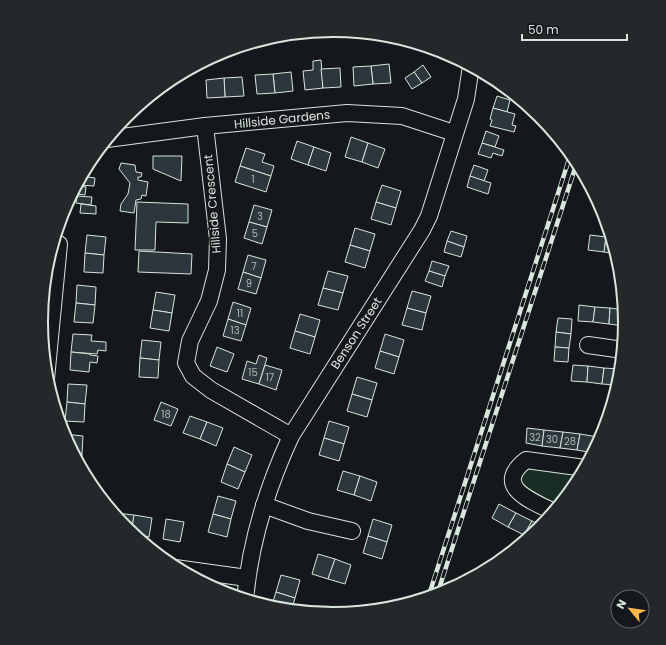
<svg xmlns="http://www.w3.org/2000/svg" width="666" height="645" viewBox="0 0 666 645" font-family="Poppins,sans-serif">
<rect width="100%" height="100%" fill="#14181c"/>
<path fill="#1a2d24" stroke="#939e99" d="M525,468L582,474L576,485L559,506L522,485L520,479Z"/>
<g fill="#2c363c" stroke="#d8e6dc">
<path d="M321,60L323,88L305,90L303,71L313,70V61Z"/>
<path d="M389,64L391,83L373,84L371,66Z"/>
<path d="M423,65L431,77L422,83L414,72Z"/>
<path d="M371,66L373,84L354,86L353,67Z"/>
<path d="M340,68L341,87L323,88L321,69Z"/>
<path d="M291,72L293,91L275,93L273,74Z"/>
<path d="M414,72L422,83L412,89L405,78Z"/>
<path d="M273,74L275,93L257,94L255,75Z"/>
<path d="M242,77L244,96L225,97L224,78Z"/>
<path d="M224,78L225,97L207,98L206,80Z"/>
<path d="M497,96L510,100L507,112L493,108Z"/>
<path d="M493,108L515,114L512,125L516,126L514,132L490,126L492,120L490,119Z"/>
<path d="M486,131L499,136L495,147L482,143Z"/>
<path d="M351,137L368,143L362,162L345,157Z"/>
<path d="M297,141L314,147L308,165L291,159Z"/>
<path d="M368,143L385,149L378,168L362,162Z"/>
<path d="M482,143L504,150L502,156L493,153L491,158L478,154Z"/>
<path d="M314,147L331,153L326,171L308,165Z"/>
<path d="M246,148L265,154L262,162L274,166L271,176L240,166Z"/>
<path d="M153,156H182L181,181L153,169Z"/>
<path d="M121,163L135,165L136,172L142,173L141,177H138V180L148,182L146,196L142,195L141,199L136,200L134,213L120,211L121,204L128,194L130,183L119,169Z"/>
<path d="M474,165L488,170L484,181L470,176Z"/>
<path d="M240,166L271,176L266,192L235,182Z"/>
<path d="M81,176L95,178L94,186L79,185Z"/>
<path d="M470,176L491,183L488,194L467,187Z"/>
<path d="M382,185L401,191L396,208L376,202Z"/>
<path d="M78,186L86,187L85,195L77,194Z"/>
<path d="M77,196L92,197L91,205L76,203Z"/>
<path d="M137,202L188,204V223L156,222L155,250H135Z"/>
<path d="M376,202L396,208L391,225L371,219Z"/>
<path d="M81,204L96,206V214L80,213Z"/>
<path d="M254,205L272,210L267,227L249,222Z"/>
<path d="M249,222L267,227L262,244L244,238Z"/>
<path d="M355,228L375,234L370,251L350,245Z"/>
<path d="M451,231L467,236L464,247L447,241Z"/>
<path d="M87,235L106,237L104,255L85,253Z"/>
<path d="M590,235L606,237L604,252L588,250Z"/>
<path d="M606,237H611L616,254L604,252Z"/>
<path d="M447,241L464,247L461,257L444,252Z"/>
<path d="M350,245L370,251L365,268L345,262Z"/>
<path d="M139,251L192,254L191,274L138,272Z"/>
<path d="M85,253L104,255L103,273L84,272Z"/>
<path d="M248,255L266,260L261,278L243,272Z"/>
<path d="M432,261L449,266L445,276L429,271Z"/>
<path d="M328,271L348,276L343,293L323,288Z"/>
<path d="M429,271L445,276L442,287L425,281Z"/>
<path d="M243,272L261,278L256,294L238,289Z"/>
<path d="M77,285L96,287L95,305L76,303Z"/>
<path d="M323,288L343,293L338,310L318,305Z"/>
<path d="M412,291L431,296L426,313L407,308Z"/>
<path d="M156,292L175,295L172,313L153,310Z"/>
<path d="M233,302L251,308L246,325L228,319Z"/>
<path d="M76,303L95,305L93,323L74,322Z"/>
<path d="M579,305L595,307L593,322L578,321Z"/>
<path d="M595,307L610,308L609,324L593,322Z"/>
<path d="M407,308L426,313L422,330L402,325Z"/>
<path d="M610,308L624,310V326L609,324Z"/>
<path d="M153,310L172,313L169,331L150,328Z"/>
<path d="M300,314L320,320L315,337L295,331Z"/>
<path d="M558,318L572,319L571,334L556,332Z"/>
<path d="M228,319L246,325L241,341L223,336Z"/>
<path d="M295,331L315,337L310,354L290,348Z"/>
<path d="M556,332L571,334L569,348L555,347Z"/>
<path d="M73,334L92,335L91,341L106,342V351L98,350L97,354L71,352Z"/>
<path d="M385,334L404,340L399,357L380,351Z"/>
<path d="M142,340L161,342L159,360L140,358Z"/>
<path d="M217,347L234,354L227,372L210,366Z"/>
<path d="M555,347L569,348L568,362L554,361Z"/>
<path d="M380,351L399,357L394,374L375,368Z"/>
<path d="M71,352L90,354V355L98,356L97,363L90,362L89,372L70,370Z"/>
<path d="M259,355L267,358L259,384L242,379L247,361L256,364Z"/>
<path d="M140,358L159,360L158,378L139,377Z"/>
<path d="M265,365L282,370L276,390L259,384Z"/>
<path d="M573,365L588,366L587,382L571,381Z"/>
<path d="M588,366L604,368L602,384L587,382Z"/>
<path d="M604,368L619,369L617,385L602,384Z"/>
<path d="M357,377L377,383L372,400L352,394Z"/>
<path d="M68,384L87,385L85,404L67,402Z"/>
<path d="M352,394L372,400L367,417L347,411Z"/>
<path d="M67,402L85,404L84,422L65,421Z"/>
<path d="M161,402L178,409L171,426L154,420Z"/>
<path d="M190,416L207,422L200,439L183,433Z"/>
<path d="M329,421L349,427L344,444L324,438Z"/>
<path d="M207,422L223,428L216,446L200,439Z"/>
<path d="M527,428L544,430L542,446L526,443Z"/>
<path d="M544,430L563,432L560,448L542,446Z"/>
<path d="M563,432L580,434L577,450L560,448Z"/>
<path d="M64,434L83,436L82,454L73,453L64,437Z"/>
<path d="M580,434L598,437L596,447L593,453L577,450Z"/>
<path d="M324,438L344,444L339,461L319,455Z"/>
<path d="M234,447L252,455L245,472L227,464Z"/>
<path d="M73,453L82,454L81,468Z"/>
<path d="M227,464L245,472L238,489L221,482Z"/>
<path d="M343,471L360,476L354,495L337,490Z"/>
<path d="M360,476L377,482L371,501L354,495Z"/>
<path d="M218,496L236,501L231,519L213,514Z"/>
<path d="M499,504L516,513L508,527L492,518Z"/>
<path d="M116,513L134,515L131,534L116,516Z"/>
<path d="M516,513L532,521L524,535L508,527Z"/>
<path d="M213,514L231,519L227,537L208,532Z"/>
<path d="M134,515L152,518L149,537L131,534Z"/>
<path d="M166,519L184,522L180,542L163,539Z"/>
<path d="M373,519L392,525L387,542L368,536Z"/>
<path d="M532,521L542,526L530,538L524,535Z"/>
<path d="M368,536L387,542L382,559L363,553Z"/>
<path d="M318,554L335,559L328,579L312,574Z"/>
<path d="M335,559L351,565L345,584L328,579Z"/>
<path d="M281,575L300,580L295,598L276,592Z"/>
<path d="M276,592L295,598L291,611L271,608Z"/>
</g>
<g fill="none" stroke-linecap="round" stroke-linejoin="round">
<defs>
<g id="minor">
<path d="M205,126L218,239L217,270L209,301L190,341L186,363L193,376L211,390L291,436"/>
<path d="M107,139L205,126L347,113L402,116L454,133"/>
<path d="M588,345L623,350"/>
<path d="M46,379L59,244"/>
<path d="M264,505L308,521L352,531"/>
<path d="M554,512C532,501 492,487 526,460L585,468"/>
<path d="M175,568L247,578"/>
<path d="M245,600C250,543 267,488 291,436L422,230L429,216L466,99L471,66"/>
</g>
</defs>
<use href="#minor" stroke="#d8e6dc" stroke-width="18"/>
<use href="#minor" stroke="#14181c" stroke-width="16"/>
<defs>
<g id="rail">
<path d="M437,595L577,162"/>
<path d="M428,598L571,153"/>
</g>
</defs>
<use href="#rail" stroke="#d8e6dc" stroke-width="4.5"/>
<use href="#rail" stroke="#14181c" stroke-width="3" stroke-dasharray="9" stroke-linecap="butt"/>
</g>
<g text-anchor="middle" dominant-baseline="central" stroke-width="3" stroke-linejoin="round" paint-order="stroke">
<g font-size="10" fill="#adbab4">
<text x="253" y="179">1</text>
<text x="260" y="216">3</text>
<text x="255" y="233">5</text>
<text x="254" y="266">7</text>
<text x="249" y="283">9</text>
<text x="240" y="313">11</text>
<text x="235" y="330">13</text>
<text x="253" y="372">15</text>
<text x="270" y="377">17</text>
<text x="166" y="414">18</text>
<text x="535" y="437">32</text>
<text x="552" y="439">30</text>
<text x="570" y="441">28</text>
</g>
<g font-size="12" fill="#d8e6dc" stroke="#14181c">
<text transform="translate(282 119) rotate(-6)">Hillside Gardens</text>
<text transform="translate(212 204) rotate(-95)">Hillside Crescent</text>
<text transform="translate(356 333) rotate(-57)">Benson Street</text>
</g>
</g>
<path d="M0 0H666V645H0ZM48 322a285 285 0 1 1 570 0a285 285 0 1 1-570 0Z" fill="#24282b" fill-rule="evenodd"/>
<path fill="none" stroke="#d8e6dc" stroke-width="2" d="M48 322a285 285 0 1 1 570 0a285 285 0 1 1-570 0Z"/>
<g transform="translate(630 609) rotate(299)"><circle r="19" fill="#14181c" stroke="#626a69"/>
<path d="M0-3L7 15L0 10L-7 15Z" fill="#ffb74d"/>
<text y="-6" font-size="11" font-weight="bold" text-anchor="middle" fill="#d8e6dc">N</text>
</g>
<path d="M522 34v6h105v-6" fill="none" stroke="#d8e6dc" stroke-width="2"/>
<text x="528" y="34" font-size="12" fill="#d8e6dc" stroke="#14181c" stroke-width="3" paint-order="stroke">50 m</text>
</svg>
